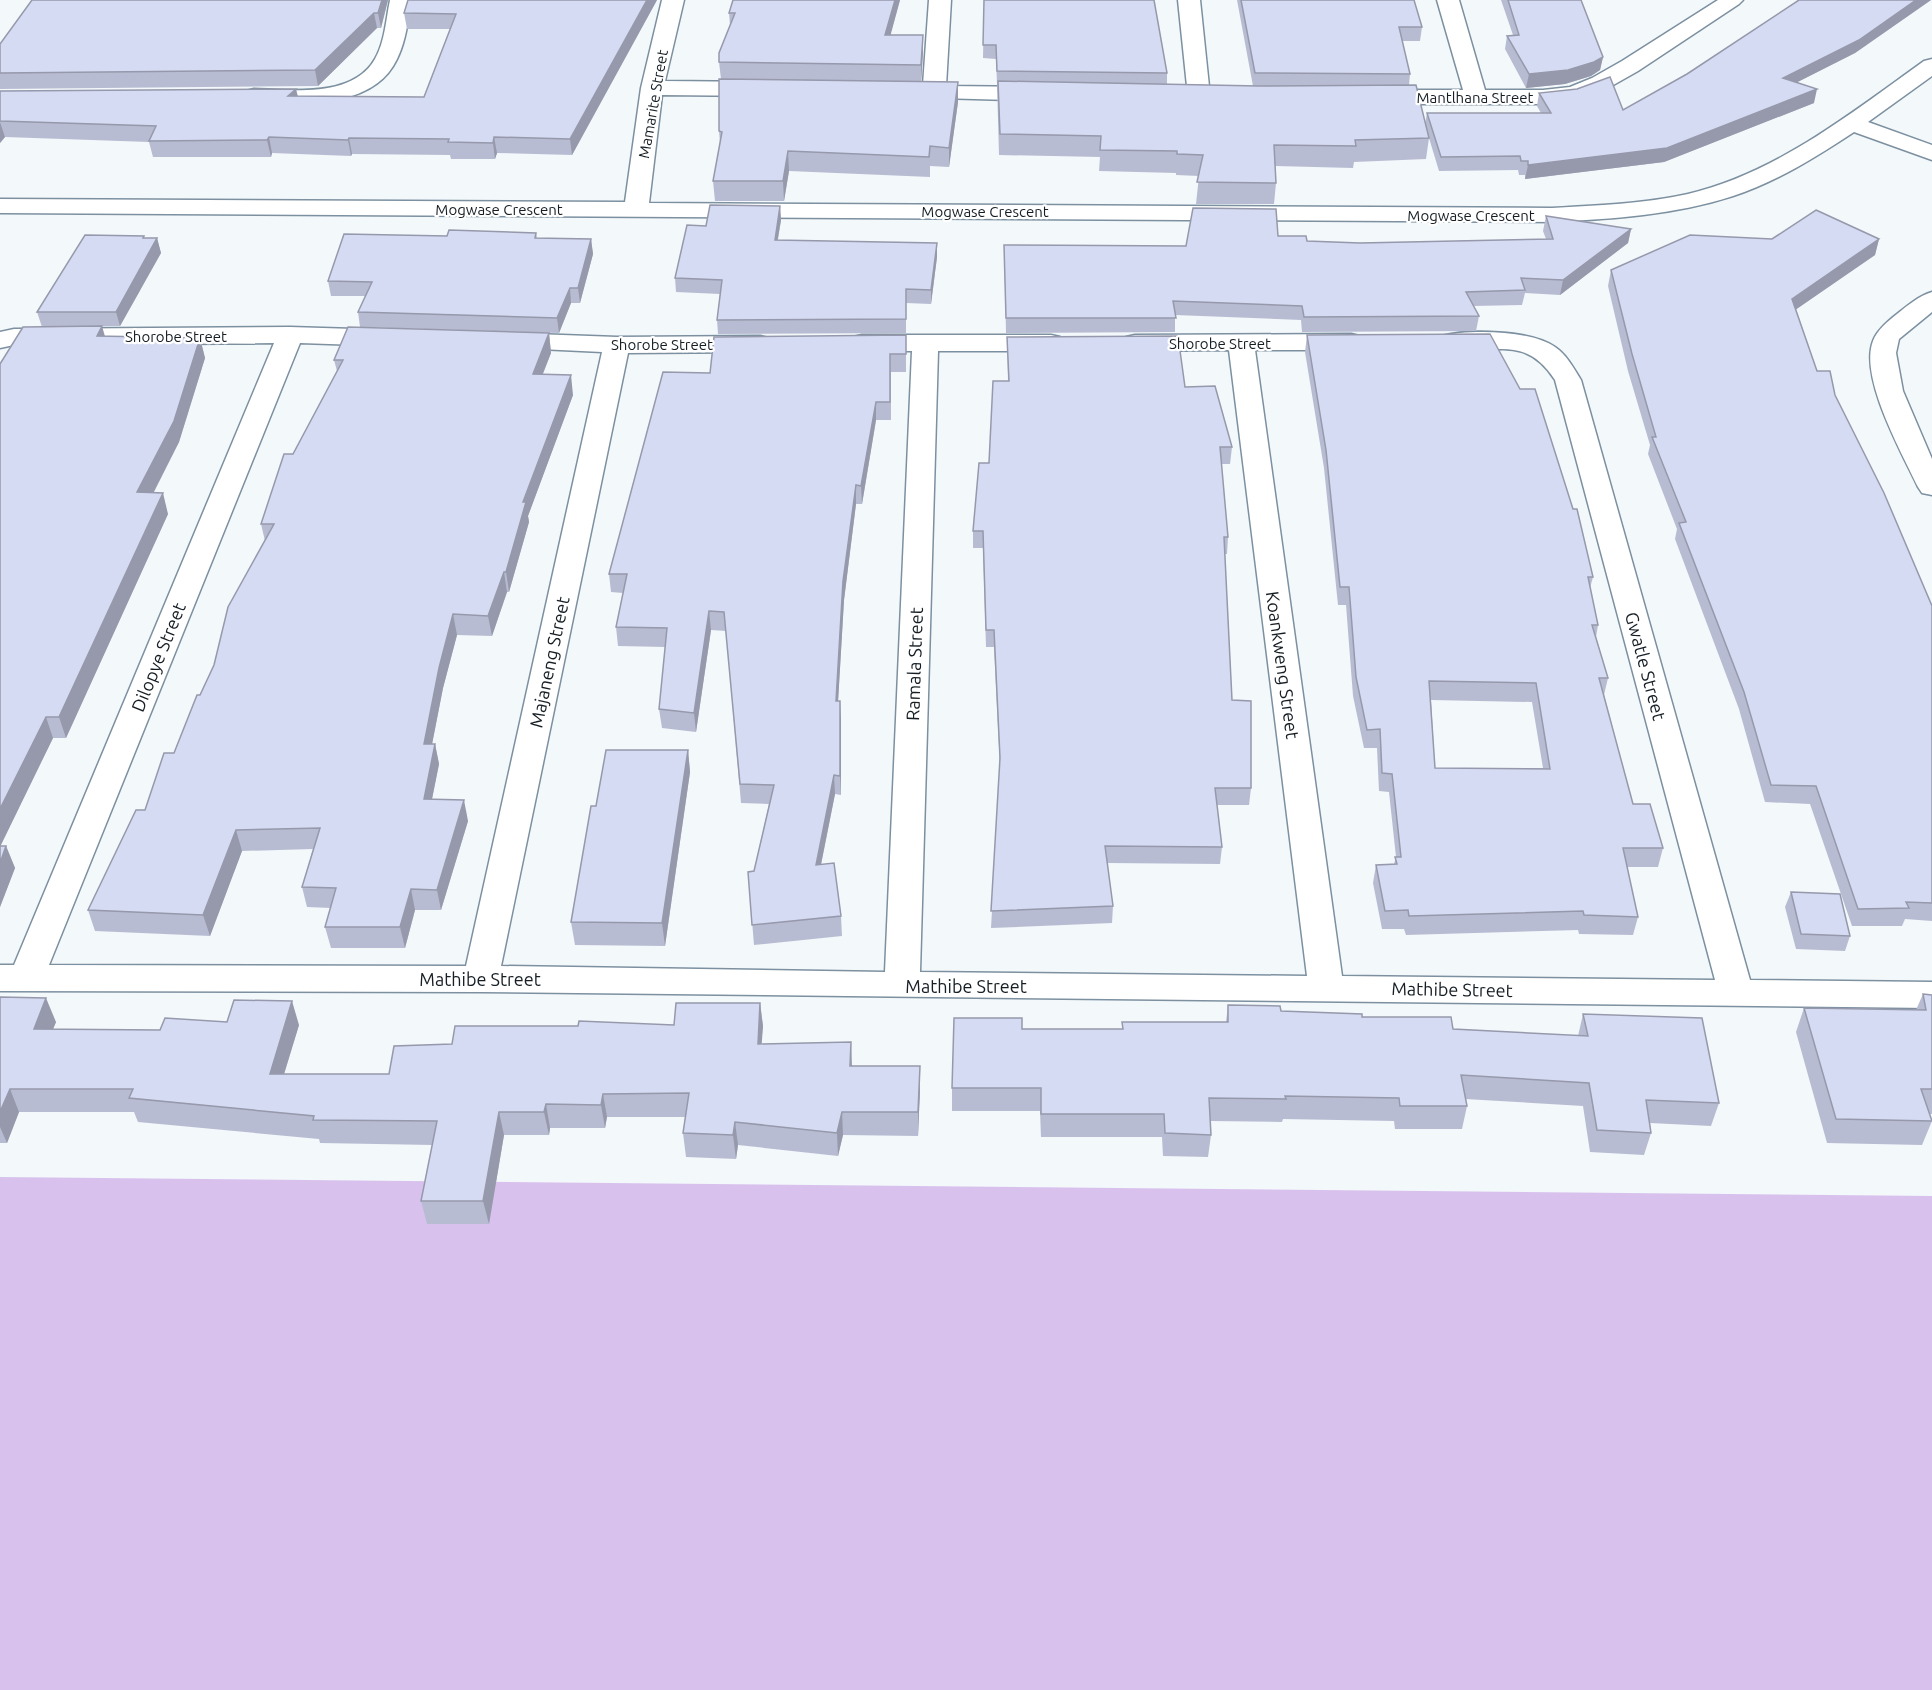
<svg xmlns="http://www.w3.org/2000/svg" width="1932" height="1690" viewBox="0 0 1932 1690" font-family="Ubuntu,sans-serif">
<rect width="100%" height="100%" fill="#f3f8fb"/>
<path fill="#d8c2ed" d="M0,1177L1932,1196V1690H0Z"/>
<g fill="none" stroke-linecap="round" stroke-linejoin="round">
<defs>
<g id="street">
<path d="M390,0H412C408,19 406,41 397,59C373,110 301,103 254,103L246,101L243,96L246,91L254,89C292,90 353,98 375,59C385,42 386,19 390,0Z"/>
<path d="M662,0H684L665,81L765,82L773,84L776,89L773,94L765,96L662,95L649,203L1552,208C1597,205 1644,204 1688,194C1777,173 1851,113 1924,61L1932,59V76L1868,122L1932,145V160L1854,132C1816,157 1776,182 1733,196C1674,215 1613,219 1552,222L0,213V199L625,202L641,88Z"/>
<path d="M929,0H951L946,86L1044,87L1052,89L1055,94L1052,99L1044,101L904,97L901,92L904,87L923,85Z"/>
<path d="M1178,0H1200L1210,96L1207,101L1199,103L1191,101L1188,96Z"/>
<path d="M1437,0H1459L1485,90H1543L1570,87L1592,78L1622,61L1718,0H1743L1739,4L1638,71L1608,88L1582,98L1543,104H1374L1366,102L1363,97L1366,92L1374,90H1463Z"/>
<path d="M1932,292V312L1899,339L1896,353L1903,391L1932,459V495L1922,493L1918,487C1902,453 1859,377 1873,341C1877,330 1888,321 1897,314C1908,305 1919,296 1932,292Z"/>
<path d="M290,327L388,330L397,333L401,338L397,343L388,346L300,343L49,965L466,966L602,352L496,347L492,341L496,335L505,333L617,337L760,336L769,338L773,344L769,350L760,352L628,353L501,966L885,972L912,351H862L853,349L849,343L853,337L862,335H1051L1060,337L1064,343L1060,349L1051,351H938L920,972L1307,976L1229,350L1135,351L1126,349L1122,343L1126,337L1135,335L1351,334L1360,336L1364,342L1360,348L1351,350H1255L1342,976L1715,980L1555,380C1522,329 1487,359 1441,348L1437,342L1441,336C1469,329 1531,330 1555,347C1567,355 1574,369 1581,380L1750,980L1932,982V1008L481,992L0,991V965H14L274,343L14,345L0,348V332L14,329Z"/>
</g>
</defs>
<use href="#street" stroke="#7c90a0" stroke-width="3"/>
<use href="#street" fill="#fff" fill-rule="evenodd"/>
</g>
<g fill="#b8bcd2" fill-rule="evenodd">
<path d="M388,0L381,28H377L318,86L0,89V44Z"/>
<path d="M408,0H657L572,155L497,153L495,159H451L450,155L352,154L351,156L272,153L271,157H153L149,142L5,137L0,143V91L296,89L298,96L424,97L450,29H407L404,13Z"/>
<path d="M733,0H900L890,35L923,52L921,82H958V102L949,167L930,166V177L789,171L784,201H715L713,181L720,143L719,131L721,79L719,62L730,25L729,13Z"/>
<path d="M984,0L1167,73V84L1253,86L1237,0H1414L1422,27L1420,41H1402L1410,74L1409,85L1425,124L1427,113H1541L1537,106L1539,93L1623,110L1687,74L1797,2V0H1931L1855,53L1797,82L1814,103L1664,162L1525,179V175H1519L1518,170L1439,171L1429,138L1426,159L1354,162L1353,168L1275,166L1276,183L1274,204H1196L1199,176L1176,175V173L1099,171L1100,157L999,155L997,84L996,59L983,58Z"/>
<path d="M1501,0H1581L1603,57L1600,70L1591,76L1565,84L1526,88L1505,49L1507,36L1513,35Z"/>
<path d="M780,206L781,220L778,240L937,257L931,304L906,303V333L718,334L717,320L720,294L676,292L675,278L706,226Z"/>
<path d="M1546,216L1631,229L1628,243L1560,295L1525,293L1522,305L1473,306L1479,316L1476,331L1302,332L1301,320L1175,315V332L1006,333L1004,245L1186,246L1278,236L1307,241L1360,243L1546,239L1543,231Z"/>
<path d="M536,233L537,238L591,239L593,254L580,303H571L559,333L360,327L358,312L365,296H331L328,281L447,236Z"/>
<path d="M145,238H157L161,253L120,326L42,327L37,312Z"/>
<path d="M1772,239H1879L1875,255L1796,309L1817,371L1835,395L1932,606V921L1905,919L1902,926H1852L1810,804L1765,802L1739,709L1675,539L1677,529L1648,454L1650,445L1628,371L1608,286L1611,270Z"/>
<path d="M549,333L551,353L543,374L573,395L528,516L529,522L509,592H507L492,636L457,635L443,688L432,744H435L439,764L432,799L468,821L441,910H415L405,948H331L325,927L331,908L307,907L302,887L313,849L242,851L210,936L95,931L88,910L145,810L174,753L214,665L265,541L261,524L293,454L337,371L334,360Z"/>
<path d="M906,335V372H891V420H876L862,504H856L844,600L838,701L841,720V795L835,794L821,865L841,916L842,936L754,945L748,872L754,871L769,804L741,803L726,631L711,630L696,732L662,728L659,709L665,647L618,646L616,627L623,593L611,592L609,574L710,373Z"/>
<path d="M1307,335L1593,577L1590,588L1598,625L1596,637L1608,678L1604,695L1633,804L1663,848L1658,867H1627L1638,917L1633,935L1579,934L1578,930L1406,935L1404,929H1382L1373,883L1376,865L1394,864L1396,857L1389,792L1379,791L1377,748H1364L1353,696L1346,605H1338L1324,468L1305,352ZM1431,700L1532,702L1543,768H1435Z"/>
<path d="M105,336L200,338L205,358L179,442L154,492L168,514L66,738H53L0,846H6L15,868L0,907V364Z"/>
<path d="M1007,337L1185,387L1232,447L1230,464H1221L1228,537L1227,554H1225L1232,700L1251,788L1249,805H1217L1222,847L1220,864L1107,863L1113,906L1112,923L991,928L1000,768L994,647H986L983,548H973V531L1008,381Z"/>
<path d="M688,750L690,772L665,946L575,945L571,922L596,806Z"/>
<path d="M1791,892L1850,936L1845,951L1796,949L1785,907Z"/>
<path d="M1923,994L1932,995V1114H1930L1932,1121L1922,1145L1827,1143L1796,1032L1804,1008L1916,1010Z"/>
<path d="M0,997L56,1022L53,1029L160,1030L227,1022L299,1025L284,1074H389L452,1044L674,1025L760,1003L763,1026L761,1044L852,1066L920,1089L918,1136L843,1135L838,1156L738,1145L736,1159L686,1157L683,1133L685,1117H607L605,1128H550L549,1135H504L489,1224H427L421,1201L433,1145L320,1143L319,1139L138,1122L134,1112H19L7,1143H0Z"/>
<path d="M1228,1005L1281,1011L1362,1017L1453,1029L1578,1036L1583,1014L1719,1103L1711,1126L1650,1123L1651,1133L1644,1155L1590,1152L1583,1106L1465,1099L1467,1106L1462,1129H1395L1394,1121L1283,1119L1282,1122L1210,1121L1211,1135L1208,1157L1163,1156L1162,1137H1041L1040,1111H952V1088L1022,1029H1122V1022H1226Z"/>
</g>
<g fill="#9699ab">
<path d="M382,0H388L381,28L378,13Z"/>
<path d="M647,0H657L572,155L570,139Z"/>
<path d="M895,0H900L886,52L885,35Z"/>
<path d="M1916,0H1931L1855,53L1780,91L1783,78Z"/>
<path d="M374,13L377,28L318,86L315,70Z"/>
<path d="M923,35V52L921,83V65Z"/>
<path d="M1603,57L1600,70L1591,76L1565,84L1526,88L1529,74Z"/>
<path d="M958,82V102L949,167V148Z"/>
<path d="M296,89L299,104L288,96Z"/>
<path d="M1817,89L1814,103L1664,162L1525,179L1528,165Z"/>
<path d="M0,122L5,137L0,143Z"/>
<path d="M269,137L272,153L271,157L267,140Z"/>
<path d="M494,137L497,153L495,159L493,143Z"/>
<path d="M349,138L352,154L351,156L348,140Z"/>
<path d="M788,151L789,171L784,201L783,181Z"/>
<path d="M780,206L781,220L775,254V240Z"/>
<path d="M1631,229L1628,243L1560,295L1563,280Z"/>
<path d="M157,238L161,253L120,326L116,312Z"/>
<path d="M591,239L593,254L580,303L578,288Z"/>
<path d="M1879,239L1875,255L1788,315L1792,299Z"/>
<path d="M937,243V257L931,304V290Z"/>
<path d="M570,288L571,303L559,333L557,318Z"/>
<path d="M102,326L108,347L97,336Z"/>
<path d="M549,333L551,353L535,393L533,374Z"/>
<path d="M200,338L205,358L179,442L143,513L137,492Z"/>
<path d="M571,375L573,395L528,516L529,522L509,592L506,572L523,502Z"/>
<path d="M876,402V420L862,504L861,486Z"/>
<path d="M856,485V504L844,600L837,720L836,701L843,581Z"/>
<path d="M163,493L168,514L66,738L59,717Z"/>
<path d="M504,572L507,592L492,636L488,616Z"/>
<path d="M709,611L711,630L696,732L694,713Z"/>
<path d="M453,614L457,635L443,688L428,765L424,744L439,668Z"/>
<path d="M840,701L841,720V795L840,776Z"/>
<path d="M46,717L53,738L0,847V809Z"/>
<path d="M435,744L439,764L428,819L424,799Z"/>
<path d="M688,750L690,772L665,946L662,923Z"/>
<path d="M834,775L835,794L817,884L816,865Z"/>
<path d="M464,800L468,821L441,910L437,890Z"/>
<path d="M236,830L242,851L210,936L203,915Z"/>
<path d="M6,846L15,868L0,907V863Z"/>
<path d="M411,889L415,910L405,948L400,927Z"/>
<path d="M46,998L56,1022L43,1053L34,1029Z"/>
<path d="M292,1001L299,1025L277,1097L270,1074Z"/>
<path d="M760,1003L763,1026L760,1067L758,1044Z"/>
<path d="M851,1042L852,1066H850Z"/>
<path d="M920,1066V1089L918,1136V1112Z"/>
<path d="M10,1089L19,1112L7,1143L0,1127V1112Z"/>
<path d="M603,1094L607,1117L605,1128L601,1105Z"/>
<path d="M546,1104L550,1128L549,1135L544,1112Z"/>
<path d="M499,1112L504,1135L489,1224L483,1201Z"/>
<path d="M842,1112L843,1135L838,1156L837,1133Z"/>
<path d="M735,1122L738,1145L736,1159L733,1135Z"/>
</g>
<g fill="#d6dbf4" stroke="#9699ab" stroke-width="1.5" fill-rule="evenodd">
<path d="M32,0H382L378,13H374L315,70L0,73V44Z"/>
<path d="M408,0H647L570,139L494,137L493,143L448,142L449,139L349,138L348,140L269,137L267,140L149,141L156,126L0,121V91L296,89L288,96L424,97L456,14L404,13Z"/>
<path d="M733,0H895L885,35H923L921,65L719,62V53L735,13H729Z"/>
<path d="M984,0H1154L1167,73L997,71L996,45H983Z"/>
<path d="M1241,0H1414L1422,27H1399L1410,74L1255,73Z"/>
<path d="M1508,0H1581L1603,57L1594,62L1568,70L1529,74L1507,36L1519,35Z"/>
<path d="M1799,0H1916L1859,40L1783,78L1817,89L1667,148L1528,165V161H1521L1520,156L1441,157L1427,113H1551L1539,93L1577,89L1610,77L1623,110L1687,74Z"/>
<path d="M719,79L958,82L949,148L930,146L929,157L788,151L783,181H713L722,132L719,131Z"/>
<path d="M998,81L1259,86L1416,85L1429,138L1355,140L1356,146L1274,145L1276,183L1197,182L1203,155L1177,154V151L1100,150L1101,136L1000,134Z"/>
<path d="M710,205L780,206L775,240L937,243L931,290L906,289V319L717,320L722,280L675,278L687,225L706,226Z"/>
<path d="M1193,208L1276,209L1278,236H1306L1307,241L1360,243L1553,239L1546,216L1631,229L1563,280L1521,278L1525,290L1466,292L1479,316L1304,317L1302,306L1173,301L1176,318H1006L1004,245L1186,246Z"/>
<path d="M1816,210L1879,239L1792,299L1817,371H1830L1835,395L1884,493L1932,606V903L1906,902L1909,908L1858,909L1816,786L1771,785L1744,692L1679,523L1686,522L1652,437H1656L1632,354L1611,270L1690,235L1772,239Z"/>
<path d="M449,230L536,233L535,238L591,239L578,288H570L557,318L358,312L372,282L328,281L344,234L447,236Z"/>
<path d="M85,235L144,236L143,238H157L116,312H37Z"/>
<path d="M102,326L97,336L200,338L174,421L137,492L163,493L59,717H46L0,809V364L23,327Z"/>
<path d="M348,327L549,333L533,374L571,375L523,502H526L506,572H504L488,616L453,614L439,668L424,744H435L424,799L464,800L437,890L411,889L400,927H325L336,888L302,887L320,828L236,830L203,915L88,910L136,810H145L164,753H174L197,695H200L214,665L228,607L274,524H261L284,454H293L343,360H334Z"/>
<path d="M1490,334L1520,389H1535L1573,509H1577L1593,577H1588L1598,625H1592L1608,678H1599L1633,804H1650L1663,848H1623L1638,917L1584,915L1583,911L1409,916L1408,910L1385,911L1376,865L1397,864L1395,857H1401L1392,774L1382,773L1380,729L1367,730L1356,677L1349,587H1340L1326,450L1307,335ZM1429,681L1536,683L1550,769L1435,768Z"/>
<path d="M906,335V354H890V402H876L861,486L856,485L843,581L836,701H840V776L834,775L816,865L834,863L841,916L752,925L748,872L754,871L774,785L740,784L724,612L709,611L694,713L659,709L667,628L616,627L627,574H609L663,372L710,373L714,337Z"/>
<path d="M1178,336L1185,387L1215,386L1232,447H1220L1228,537H1224L1232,700L1251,701V788H1215L1222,847L1105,846L1113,906L991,911L1000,758L994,630H986L983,531H973L979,463H989L993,381H1009L1007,337Z"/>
<path d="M606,750H688L662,923L571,922L591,806H596Z"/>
<path d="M0,846H6L0,863Z"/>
<path d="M1791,892L1840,894L1850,936L1801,934Z"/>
<path d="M1923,994L1932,995V1089H1921L1932,1121L1836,1119L1804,1008L1926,1010Z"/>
<path d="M0,997L46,998L34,1029L160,1030L165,1018L227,1022L234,1000L292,1001L270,1074H389L394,1046L452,1044L455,1026H578L579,1021L674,1025L676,1003H760L758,1044L851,1042L850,1066H920L918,1112H842L837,1133L735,1122L733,1135L683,1133L689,1093L603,1094L601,1105L546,1104L544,1112H499L483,1201H421L437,1121L313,1120L314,1116L129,1098L133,1089H10L0,1112Z"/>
<path d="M1228,1005L1280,1006L1281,1011L1362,1014V1017H1451L1453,1029L1588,1036L1583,1014L1702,1018L1719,1103L1646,1100L1651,1133L1597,1130L1589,1083L1461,1075L1467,1106H1400L1399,1098L1285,1096L1286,1099L1209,1098L1211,1135L1165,1133L1164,1114H1041V1088H952L954,1018H1022V1029H1123L1122,1022H1228Z"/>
</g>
<g text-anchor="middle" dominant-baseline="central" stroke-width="4.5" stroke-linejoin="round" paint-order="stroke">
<g font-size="15" fill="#161e24" stroke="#fff">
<text x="1475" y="97">Mantlhana Street</text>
<text transform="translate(653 104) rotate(-80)">Mamarite Street</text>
<text x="499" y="209">Mogwase Crescent</text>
<text x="985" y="211">Mogwase Crescent</text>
<text x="1471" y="215">Mogwase Crescent</text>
<text x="176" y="336">Shorobe Street</text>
<text x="1220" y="343">Shorobe Street</text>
<text x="662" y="344">Shorobe Street</text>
</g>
<g font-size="18" fill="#161e24" stroke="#fff">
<text transform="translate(158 657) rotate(-68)">Dilopye Street</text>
<text transform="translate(549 662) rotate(-78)">Majaneng Street</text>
<text transform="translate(914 664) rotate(-88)">Ramala Street</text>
<text transform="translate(1283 665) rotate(82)">Koankweng Street</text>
<text transform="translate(1646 666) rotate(75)">Gwatle Street</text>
<text x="480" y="979">Mathibe Street</text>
<text x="966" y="986">Mathibe Street</text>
<text transform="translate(1452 989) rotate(1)">Mathibe Street</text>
</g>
</g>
</svg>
